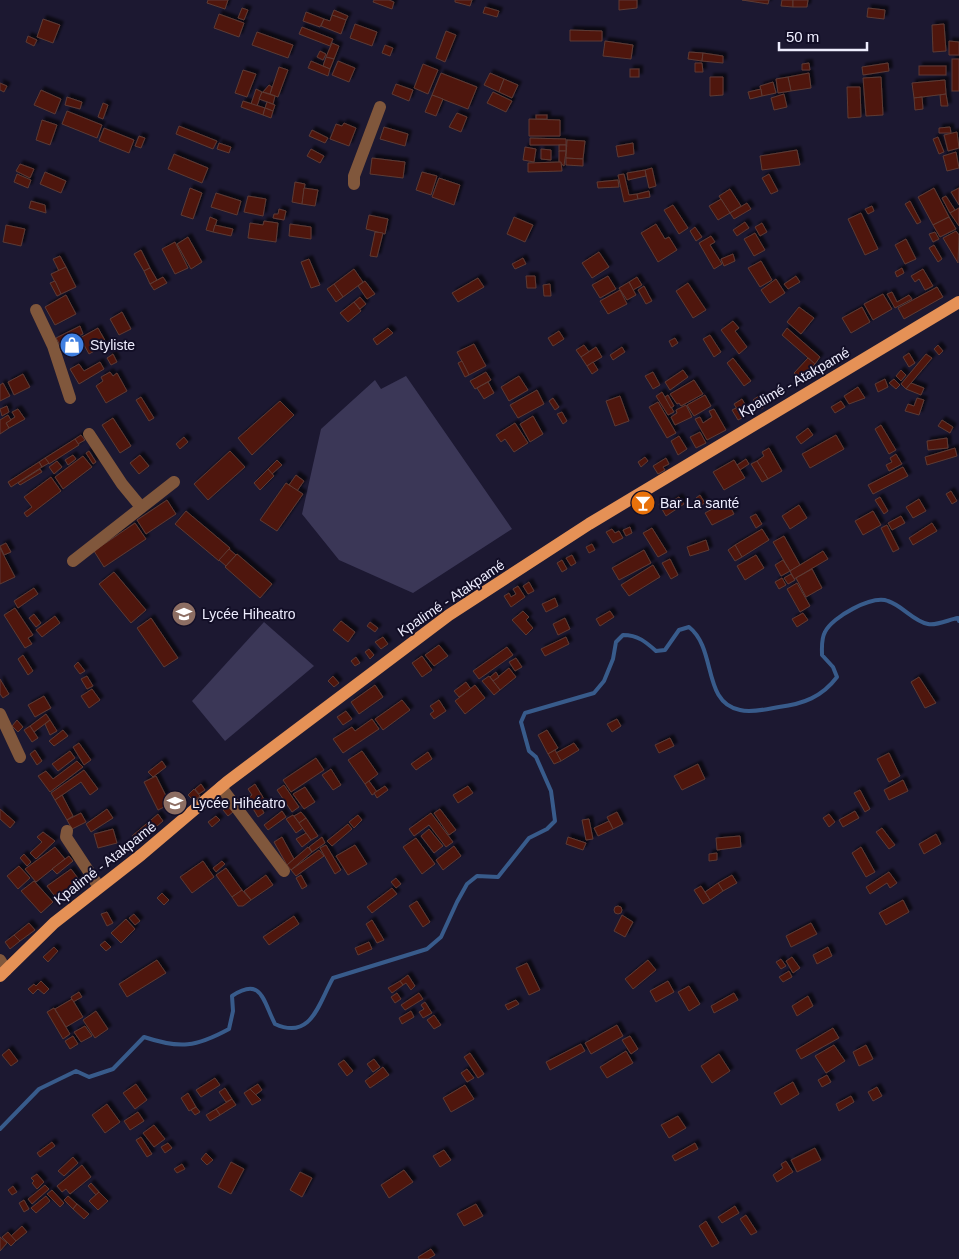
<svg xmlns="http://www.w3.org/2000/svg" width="959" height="1259" viewBox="0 0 959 1259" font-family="Arial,sans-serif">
<defs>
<filter id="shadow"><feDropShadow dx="3.5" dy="-3.5" stdDeviation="1" flood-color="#0009"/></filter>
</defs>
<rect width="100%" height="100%" fill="#1c1831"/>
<g fill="#3b3757">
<path d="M406,376L512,529L413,593L339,560L302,514L321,429L375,380L381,389Z"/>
<path d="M264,622L314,666L225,741L192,701Z"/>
</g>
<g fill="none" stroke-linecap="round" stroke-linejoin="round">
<path stroke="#385b8b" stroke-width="4" d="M0,1129L39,1089L76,1071L89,1077L113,1069L144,1037C180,1049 196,1047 229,1029L233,1011L232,996C262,976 263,1001 275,1024C312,1041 319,1002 333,978L427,949L441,937L457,902L467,884L477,876L498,877L529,838L547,829L555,821L551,791L536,757L529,751L521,722L525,713L594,693L604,681L613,659L616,642L623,635C638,635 646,642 656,651L665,650L679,630L689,627C717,649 702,703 740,710C752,713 767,709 779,707C803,704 822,697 837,677L833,667L822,655C822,647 821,639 825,632C832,617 872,595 888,601C903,606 913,621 928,624C937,626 950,619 958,618L959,621"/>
</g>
<g fill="#50160d" stroke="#5c3b35" filter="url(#shadow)">
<path d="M208,0H228L225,9L207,3Z"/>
<path d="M374,0H389L394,2L392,9L373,2Z"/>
<path d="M455,0H472L470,6L455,2Z"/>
<path d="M619,0H637V8L619,10Z"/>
<path d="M742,0H769L768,4Z"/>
<path d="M782,0H793V7L781,6Z"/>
<path d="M793,0H808L807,7H793Z"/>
<path d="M485,7L499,11L497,17L483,13Z"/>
<path d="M242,8L248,10L244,20L238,18Z"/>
<path d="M868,8L885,10L884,19L867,17Z"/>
<path d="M334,10L348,16L346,20L332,15Z"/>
<path d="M306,12L324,19L320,27L303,21Z"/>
<path d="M219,14L244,23L239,37L214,28Z"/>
<path d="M332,15L346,20L341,34L321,26L324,19L330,21Z"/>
<path d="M43,19L60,25L53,43L37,37Z"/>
<path d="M355,24L377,32L372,46L350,38Z"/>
<path d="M944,24L946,51L933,52L932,25Z"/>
<path d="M302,27L333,39L330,46L299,34Z"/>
<path d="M570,30L602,31V41H570Z"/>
<path d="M446,31L456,35L445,62L436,58Z"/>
<path d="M257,32L293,45L288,58L252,45Z"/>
<path d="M28,36L37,40L34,46L26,42Z"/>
<path d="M605,41L633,45L631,59L603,56Z"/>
<path d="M949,41L959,42V55H949Z"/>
<path d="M332,43L339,46L334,59L326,57Z"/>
<path d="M385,45L393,48L390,56L382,53Z"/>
<path d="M320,51L326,54L323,60L317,57Z"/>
<path d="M689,52L703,53L702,61L688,59Z"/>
<path d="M703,53L723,56V63L702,61Z"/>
<path d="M326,57L334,59L330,69L323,66Z"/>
<rect x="952" y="59" width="7" height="32"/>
<path d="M311,61L330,69L328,76L308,68Z"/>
<path d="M338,61L355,68L349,82L332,75Z"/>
<path d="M695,63H702L703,72H695Z"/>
<path d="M809,63L810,70H802V64Z"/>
<path d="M888,63L889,71L863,75L862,67Z"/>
<path d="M423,64L438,70L428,94L414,88Z"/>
<rect x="919" y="66" width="27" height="9"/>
<path d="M279,67L288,70L278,97L270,94Z"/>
<rect x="630" y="69" width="9" height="8"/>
<path d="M243,70L256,74L247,97L235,93Z"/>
<path d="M441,73L477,87L468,109L432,95Z"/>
<path d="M490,73L504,79L499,92L484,85Z"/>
<path d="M809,73L811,88L791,91L788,77Z"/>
<path d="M710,77H723V95L710,96Z"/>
<path d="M788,77L791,91L778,93L776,79Z"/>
<path d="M881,77L883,115L866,116L863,78Z"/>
<path d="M504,79L518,85L512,98L499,92Z"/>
<path d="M945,80L946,94L914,98L912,83Z"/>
<path d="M773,82L776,93L762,96L760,86Z"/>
<path d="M0,83L7,86L4,92L0,90Z"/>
<path d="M396,84L413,90L409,101L392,94Z"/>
<path d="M269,85L272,87L270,94L263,92Z"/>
<path d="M847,87H860L861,117L848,118Z"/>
<path d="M256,89L262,92L257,106L251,104Z"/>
<path d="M761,89L762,96L750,99L748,92Z"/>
<path d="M41,90L61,99L55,114L34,105Z"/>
<path d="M262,92L275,96L273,104L259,99Z"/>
<path d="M493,92L512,101L506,112L487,103Z"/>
<path d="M784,94L787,107L774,110L771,98Z"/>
<path d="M946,94L948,106H941L940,95Z"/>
<path d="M432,95L443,99L436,116L425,112Z"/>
<path d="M67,97L82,102L80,109L65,105Z"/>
<path d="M922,97L923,109L915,110L914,98Z"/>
<path d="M243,101L265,108L263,115L241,107Z"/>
<path d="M267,102L275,105L273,111L265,108Z"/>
<path d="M103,103L108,105L103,119L98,117Z"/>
<path d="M265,108L273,111L271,118L263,115Z"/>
<path d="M67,111L102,125L97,138L62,124Z"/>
<path d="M457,113L467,117L461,132L449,127Z"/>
<rect x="536" y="115" width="11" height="4"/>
<path d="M529,119L560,120V136H529Z"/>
<path d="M42,120L57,125L50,145L36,140Z"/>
<path d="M344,123L356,128L349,146L330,139L336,124L342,126Z"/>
<path d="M179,126L217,141L213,149L176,134Z"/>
<path d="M384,127L408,134L405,146L380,139Z"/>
<path d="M950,127L951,133H939V128Z"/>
<path d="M104,128L134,140L129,153L99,141Z"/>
<path d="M312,130L328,138L325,143L309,136Z"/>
<path d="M957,132L959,148L948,151L944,135Z"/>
<path d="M139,136L145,138L141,148L135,146Z"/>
<path d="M938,137L944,152L939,154L933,139Z"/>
<path d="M530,138L566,139V145H530Z"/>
<path d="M567,140L585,141L583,159L566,158Z"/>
<path d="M219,143L231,147L229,153L217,149Z"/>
<path d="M633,143L634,154L618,157L616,146Z"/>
<rect x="559" y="145" width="7" height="6"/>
<path d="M525,147L536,149L534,162L523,160Z"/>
<path d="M311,149L324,156L320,163L307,156Z"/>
<path d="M541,149L551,150V160L541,159Z"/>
<path d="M797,150L800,165L762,170L760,156Z"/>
<path d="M559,151H566L564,166L559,162Z"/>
<path d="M956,152L959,168L947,171L943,156Z"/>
<path d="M174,154L208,168L202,183L168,169Z"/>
<path d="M372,158L405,162L403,178L370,174Z"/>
<path d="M566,158L583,159V166L566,165Z"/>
<path d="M561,162L562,171L528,172V163Z"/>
<path d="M20,164L34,169L30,178L16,171Z"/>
<path d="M652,168L656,186L649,188L645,170Z"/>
<path d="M645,170L646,176L628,180L627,173Z"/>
<path d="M45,172L66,181L61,193L40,184Z"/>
<path d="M422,172L437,176L431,195L416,190Z"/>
<path d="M17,174L31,180L28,188L14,182Z"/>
<path d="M624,174L629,195L637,194L638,199L624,202L618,175Z"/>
<path d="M769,174L778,191L771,194L762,178Z"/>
<path d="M439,178L460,185L454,205L432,197Z"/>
<path d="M618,180L619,187L598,188L597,182Z"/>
<path d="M295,182L305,184L302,204L292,202Z"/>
<path d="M190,188L202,193L193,219L181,215Z"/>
<path d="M304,188L318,190L315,206L302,204Z"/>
<path d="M934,188L949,217L933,225L918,197Z"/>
<path d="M959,188V205L951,192Z"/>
<path d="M730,189L741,206L730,213L719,196Z"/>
<path d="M649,191L650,197L638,199L637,194Z"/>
<path d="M216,193L241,201L237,215L211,207Z"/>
<path d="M248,196L266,199L263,216L244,212Z"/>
<path d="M946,196L955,210L950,213L942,198Z"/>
<path d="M721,199L730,213L718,220L709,206Z"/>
<path d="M31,201L45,205L46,213L29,208Z"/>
<path d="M910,201L921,222L917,224L905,204Z"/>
<path d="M747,203L751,209L734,219L730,213Z"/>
<path d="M673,205L688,228L679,234L664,210Z"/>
<path d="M872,206L874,211L868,214L865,209Z"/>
<path d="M959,208V226L950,213Z"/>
<path d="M279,209L286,211L284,220L273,218L274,214H278Z"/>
<path d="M861,213L878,249L865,255L848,219Z"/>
<path d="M369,215L388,219L385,234L366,229Z"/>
<path d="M210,217L217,220L213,232L206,230Z"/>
<path d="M514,217L533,225L525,242L507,234Z"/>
<path d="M949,217L956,229L940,237L933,225Z"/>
<path d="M264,221L278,223L276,242L248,238L250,223L263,225Z"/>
<path d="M745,222L749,228L737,236L733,230Z"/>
<path d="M762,223L767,232L760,236L755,227Z"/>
<path d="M290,224L311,227V239L289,236Z"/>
<path d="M656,224L665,239L669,237L677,250L658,262L641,233Z"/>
<path d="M6,225L25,229L21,246L3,242Z"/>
<path d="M215,225L233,229L231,236L213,232Z"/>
<path d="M695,227L702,237L696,241L690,231Z"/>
<path d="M956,231L959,235L958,263L943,238Z"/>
<path d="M375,232L383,233L377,257L370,256Z"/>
<path d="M935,232L939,239L933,242L929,234Z"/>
<path d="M755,233L765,250L754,256L744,239Z"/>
<path d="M711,236L715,242L710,245L722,264L714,269L699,243Z"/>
<path d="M188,237L202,262L191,269L177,244Z"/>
<path d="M906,239L916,259L905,264L895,245Z"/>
<path d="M175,242L188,268L175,274L162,249Z"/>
<path d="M934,245L942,259L938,262L929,248Z"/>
<path d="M141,250L150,268L144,271L134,254Z"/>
<path d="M599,252L609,267L592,278L582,263Z"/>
<path d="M733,254L735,261L724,266L721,259Z"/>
<path d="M60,256L66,267L59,271L53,259Z"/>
<path d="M523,258L526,264L515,269L512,264Z"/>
<path d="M309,259L320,285L311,288L301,262Z"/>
<path d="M761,261L772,280L760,287L748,268Z"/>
<path d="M66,267L76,287L61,294L51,274Z"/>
<path d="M150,268L157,280L150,284L144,271Z"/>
<path d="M902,268L904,273L897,277L895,272Z"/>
<path d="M354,269L363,282L343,297L334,284Z"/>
<path d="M923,269L933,286L925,290L919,279L915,282L911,276Z"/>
<path d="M526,276H535L536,288H527Z"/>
<path d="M608,276L616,289L600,298L592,285Z"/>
<path d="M796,276L800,282L788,289L784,284Z"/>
<path d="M163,277L167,283L154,290L150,284Z"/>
<path d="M637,277L642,285L633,290L629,282Z"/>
<path d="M478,278L484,287L458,302L452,293Z"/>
<path d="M776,279L785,293L770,303L761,290Z"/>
<path d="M55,281L61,294L57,296L50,283Z"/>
<path d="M365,281L375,294L367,299L358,286Z"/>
<path d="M629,282L636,295L627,300L619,288Z"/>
<path d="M688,283L706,310L693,318L676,291Z"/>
<path d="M334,284L343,297L336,302L327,289Z"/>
<path d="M550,284L551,296H544L543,285Z"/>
<path d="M644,286L652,301L646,304L638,290Z"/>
<path d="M937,287L943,297L904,319L898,308Z"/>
<path d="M620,290L627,304L608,314L600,301Z"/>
<path d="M892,292L897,302L909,295L912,299L895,308L887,294Z"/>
<path d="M883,294L892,309L873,320L864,304Z"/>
<path d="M66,295L76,314L55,325L45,307Z"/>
<path d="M360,297L366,304L360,309L354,302Z"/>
<path d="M354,302L361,311L348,322L340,313Z"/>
<path d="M799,307L814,318L801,334L787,322Z"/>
<path d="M862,307L870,322L851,333L842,318Z"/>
<path d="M122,312L131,329L119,335L110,319Z"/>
<path d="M733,321L739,328L735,331L747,347L739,354L721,330Z"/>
<path d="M80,326L83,334L60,345L56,338Z"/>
<path d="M98,328L107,344L89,354L80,338Z"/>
<path d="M388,328L393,333L377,345L373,339Z"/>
<path d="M787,328L820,357L815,364L782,335Z"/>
<path d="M559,331L564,339L553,346L548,338Z"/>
<path d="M710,335L721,352L714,357L703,339Z"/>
<path d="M675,338L678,343L672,347L669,341Z"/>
<path d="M474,344L486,366L469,375L457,352Z"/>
<path d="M584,345L589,352L581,357L576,350Z"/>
<path d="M938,345L943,351L939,355L934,349Z"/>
<path d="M596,347L602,357L587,366L581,357Z"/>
<path d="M622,347L625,352L613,360L610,355Z"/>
<path d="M909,353L915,363L909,367L903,357Z"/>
<path d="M113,354L117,362L111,365L107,358Z"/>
<path d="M926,354L932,358L906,389L901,384Z"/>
<path d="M733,358L751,381L744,386L727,363Z"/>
<path d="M808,358L815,364L801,379L794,373Z"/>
<path d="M462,361L469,375L465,377L458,363Z"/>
<path d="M100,362L104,369L79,384L70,369L79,364L84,371Z"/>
<path d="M593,362L598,370L592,374L587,366Z"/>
<path d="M683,370L688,377L670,390L665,382Z"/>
<path d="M901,370L906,375L901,381L896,376Z"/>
<path d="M110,372L113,376L117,373L127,391L106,403L96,386L103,381L101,377Z"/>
<path d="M486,372L491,380L475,389L470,381Z"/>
<path d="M653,372L660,385L653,389L645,376Z"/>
<path d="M23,374L30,387L14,395L8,382Z"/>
<path d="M519,376L528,390L509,401L501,387Z"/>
<path d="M885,379L888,387L878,392L875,384Z"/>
<path d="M894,379L900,385L896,389L889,383Z"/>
<path d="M694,380L703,394L681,406L679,403L677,404L670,394Z"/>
<path d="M488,382L494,393L484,399L477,388Z"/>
<path d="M3,383L10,396L0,401V385Z"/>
<path d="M911,383L924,388L921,395L906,389Z"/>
<path d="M858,387L865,398L849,404L844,396Z"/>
<path d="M537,390L544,404L518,418L510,405Z"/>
<path d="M662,392L674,412L668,415L656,396Z"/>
<path d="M668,395L674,406L671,408L665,397Z"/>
<path d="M705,395L711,406L694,416L687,405Z"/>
<path d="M760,395L768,404L761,409L753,400Z"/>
<path d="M620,396L629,421L615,426L606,401Z"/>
<path d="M141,397L154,418L149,421L136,400Z"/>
<path d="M553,398L559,407L555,410L549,401Z"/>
<path d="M917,398L924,400L919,415L905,411L908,404L914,406Z"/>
<path d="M742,399L747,408L739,412L734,404Z"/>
<path d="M280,401L294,415L252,455L238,438Z"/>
<path d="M841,401L845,407L835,413L831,407Z"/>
<path d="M658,402L676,433L667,438L649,407Z"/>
<path d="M686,405L692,417L675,425L671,417L677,413L676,410Z"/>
<path d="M7,406L9,412L2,416L0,409Z"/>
<path d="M736,408L742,418L738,420L732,410Z"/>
<path d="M18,409L25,419L9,428L6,423L15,417L12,412Z"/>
<path d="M714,409L726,430L707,440L695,419L700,417L703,423L712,417L709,411Z"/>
<path d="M562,412L567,421L563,424L557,414Z"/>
<path d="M8,415L11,420L6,423L9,428L0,434V420Z"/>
<path d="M533,416L543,434L530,442L520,424Z"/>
<path d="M113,418L131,446L120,453L102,425Z"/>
<path d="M942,420L953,427L950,433L938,426Z"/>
<path d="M515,423L528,443L514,452L505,439L501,442L496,435Z"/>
<path d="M881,425L896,450L889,454L875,429Z"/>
<path d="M808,428L813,435L801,444L796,437Z"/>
<path d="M700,432L706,443L696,448L690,437Z"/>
<path d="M81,435L85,440L78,444L75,439Z"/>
<path d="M836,435L844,449L810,468L802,454Z"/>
<path d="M679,436L687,449L678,455L671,441Z"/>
<path d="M184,437L188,442L180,449L176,444Z"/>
<path d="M947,438L948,448L928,450L927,441Z"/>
<path d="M75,439L79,445L49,464L45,458Z"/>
<path d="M769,448L782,471L768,479L757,461L764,456L762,452Z"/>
<path d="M955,448L957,456L927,465L925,457Z"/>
<path d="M89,451L96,462L93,464L86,453Z"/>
<path d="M230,451L245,467L208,500L194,484Z"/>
<path d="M896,454L902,464L889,471L886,465L892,462L890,458Z"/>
<path d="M73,455L76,459L68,465L65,460Z"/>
<path d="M140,455L149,466L139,474L130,463Z"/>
<path d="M83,456L92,467L63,489L55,477Z"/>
<path d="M645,457L648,461L641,467L638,462Z"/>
<path d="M45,458L49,463L42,467L39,462Z"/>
<path d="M666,458L669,464L663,467L665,470L658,474L653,466Z"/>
<path d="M746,459L749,464L740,470L737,465Z"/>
<path d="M277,460L282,465L272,474L268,469Z"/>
<path d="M734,460L745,478L724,490L713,472Z"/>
<path d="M57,461L62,467L54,474L49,467Z"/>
<path d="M757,461L768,479L762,482L751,464Z"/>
<path d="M39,462L42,467L11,487L8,482Z"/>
<path d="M903,467L908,476L873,494L868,485Z"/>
<path d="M40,469L42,472L20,485L18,483Z"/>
<path d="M268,469L274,476L260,490L254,483Z"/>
<path d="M296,475L304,481L297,491L289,485Z"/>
<path d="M51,477L61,491L27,517L24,513L32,507L24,497Z"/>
<path d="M286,483L303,494L277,531L260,520Z"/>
<path d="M951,491L957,501L952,504L946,494Z"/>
<path d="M700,495L705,503L701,505L696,498Z"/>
<path d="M679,497L684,504L666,516L659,504L665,500L667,504Z"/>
<path d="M880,497L888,511L884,514L875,500Z"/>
<path d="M919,499L926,511L913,518L906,507Z"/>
<path d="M167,500L176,514L146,534L137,520Z"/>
<path d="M727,501L734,514L712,525L705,513Z"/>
<path d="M799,505L807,518L790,529L782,516Z"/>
<path d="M186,511L230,548L219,561L175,524Z"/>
<path d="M873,511L881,525L863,535L855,521Z"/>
<path d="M756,514L762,524L756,528L750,517Z"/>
<path d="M901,516L905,523L892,530L888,523Z"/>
<path d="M135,523L146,539L104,567L94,551Z"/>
<path d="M932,523L937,531L913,545L909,538Z"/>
<path d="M887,525L899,549L893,552L881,528Z"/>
<path d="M630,527L632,533L626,536L623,530Z"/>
<path d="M652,528L667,552L658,557L643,533Z"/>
<path d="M612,529L615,533L619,531L623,538L613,543L606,532Z"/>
<path d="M762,529L769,540L742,557L735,545Z"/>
<path d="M784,536L800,565L790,571L773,542Z"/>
<path d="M706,540L709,550L690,556L687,547Z"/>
<path d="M6,543L11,552L4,555L0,546Z"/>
<path d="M592,544L595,550L589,553L586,547Z"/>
<path d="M735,545L742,557L735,561L728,550Z"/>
<path d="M0,548L15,577L0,584Z"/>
<path d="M229,549L236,555L226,566L219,560Z"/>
<path d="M644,550L651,563L619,580L612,568Z"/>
<path d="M823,551L828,559L794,579L790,571Z"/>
<path d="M237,554L272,584L260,598L225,567Z"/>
<path d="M572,555L576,563L571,566L566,558Z"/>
<path d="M756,555L764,568L745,580L737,566Z"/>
<path d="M670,559L678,575L671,579L662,563Z"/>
<path d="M562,560L567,569L562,572L557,563Z"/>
<path d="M783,560L790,571L781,576L775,565Z"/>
<path d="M653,565L660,577L629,596L621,585Z"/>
<path d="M812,569L822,588L806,597L796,578Z"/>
<path d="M114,572L146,610L131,623L99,584Z"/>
<path d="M791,574L795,580L788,584L784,578Z"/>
<path d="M782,578L786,585L779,589L775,582Z"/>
<path d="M529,582L534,591L528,594L523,586Z"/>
<path d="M797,583L810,606L800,612L787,589Z"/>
<path d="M518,586L525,597L511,607L504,596L509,593L511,597L516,594L513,589Z"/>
<path d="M34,588L38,594L18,608L14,601Z"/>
<path d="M555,598L558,606L546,612L542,604Z"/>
<path d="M15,608L33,635L28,638L32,644L25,648L4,615Z"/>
<path d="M523,611L529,617L526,620L533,628L526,635L512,620Z"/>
<path d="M610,611L614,617L600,626L596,619Z"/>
<path d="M803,613L808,620L797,627L792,619Z"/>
<path d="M34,614L41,623L36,627L29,618Z"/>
<path d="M55,616L60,623L42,637L36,630Z"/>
<path d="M151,618L178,658L164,667L137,628Z"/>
<path d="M565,618L570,629L558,635L553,624Z"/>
<path d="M341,621L355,632L348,642L333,630Z"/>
<path d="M370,622L378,628L375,632L367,626Z"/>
<path d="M383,637L388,644L381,649L375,642Z"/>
<path d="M566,637L569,644L545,656L541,649Z"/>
<path d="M439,645L448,656L434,666L425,655Z"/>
<path d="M507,647L513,655L479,679L473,671Z"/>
<path d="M369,649L374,655L370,659L365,652Z"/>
<path d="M23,655L33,671L28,675L18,659Z"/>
<path d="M422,656L432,670L422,677L412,663Z"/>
<path d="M356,657L360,663L355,666L351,661Z"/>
<path d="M516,658L522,667L515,671L509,662Z"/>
<path d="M78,662L85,671L80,674L74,666Z"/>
<path d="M509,668L516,677L500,690L493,681Z"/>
<path d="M496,672L499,677L493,681L490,677Z"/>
<path d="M87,676L93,686L87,689L81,679Z"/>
<path d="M333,676L339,683L334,687L328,681Z"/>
<path d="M489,676L500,690L494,695L482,681Z"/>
<path d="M919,677L936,703L925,708L911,682Z"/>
<path d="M0,679L9,694L3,698L0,694Z"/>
<path d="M466,682L471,689L459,697L454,691Z"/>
<path d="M375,685L383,697L359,714L351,702Z"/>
<path d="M475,685L485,698L465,714L455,701Z"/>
<path d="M92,689L100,700L89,708L81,696Z"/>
<path d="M44,696L51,708L35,717L28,705Z"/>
<path d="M402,700L410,710L383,730L375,719Z"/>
<path d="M439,700L446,711L434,719L430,714L434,711L430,706Z"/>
<path d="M346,711L352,719L343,725L337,717Z"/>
<path d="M46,714L50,720L34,732L30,726Z"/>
<path d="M372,719L379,729L343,753L333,739L352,727L355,731Z"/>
<path d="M617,719L621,726L612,732L607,724Z"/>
<path d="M17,720L23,727L18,732L12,726Z"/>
<path d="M50,720L57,731L50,735L45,724Z"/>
<path d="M30,726L38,738L32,742L24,730Z"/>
<path d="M63,730L68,736L54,746L49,741Z"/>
<path d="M547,730L558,748L548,754L538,735Z"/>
<path d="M670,738L674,746L659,753L655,745Z"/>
<path d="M79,743L91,760L84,765L73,747Z"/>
<path d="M574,743L579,750L561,761L556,753Z"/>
<path d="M35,750L42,761L37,765L30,754Z"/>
<path d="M555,750L561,761L554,764L548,754Z"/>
<path d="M70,751L75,758L58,771L52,764Z"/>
<path d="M362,751L378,774L365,784L348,760Z"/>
<path d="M428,752L432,759L416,770L411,764Z"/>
<path d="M889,753L900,776L889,782L877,759Z"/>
<path d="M316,758L324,770L291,792L283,780Z"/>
<path d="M77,761L83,767L50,792L38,776L46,771L53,779Z"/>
<path d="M162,761L166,767L153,777L148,772Z"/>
<path d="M698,764L705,779L682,790L674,776Z"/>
<path d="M331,769L341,785L333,790L322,775Z"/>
<path d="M84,770L98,789L90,795L81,782L55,800L51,793Z"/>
<path d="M156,776L170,804L158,810L144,782Z"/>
<path d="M903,780L908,791L889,800L884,790Z"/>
<path d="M369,781L377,792L372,795L365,784Z"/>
<path d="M201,784L205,790L199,794L195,789Z"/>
<path d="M255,784L264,799L252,807L247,799L252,795L248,789Z"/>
<path d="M284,785L299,807L292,812L277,790Z"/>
<path d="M385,786L388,790L377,798L374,793Z"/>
<path d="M468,786L473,793L458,803L453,795Z"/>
<path d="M305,787L315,802L304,809L293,794Z"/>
<path d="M194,789L200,796L194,801L188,795Z"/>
<path d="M860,790L870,809L865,812L854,793Z"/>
<path d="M62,795L73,816L67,820L55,800Z"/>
<path d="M264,799L268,806L262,809L264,813L258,817L252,807Z"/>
<path d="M228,806L233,812L228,816L223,810Z"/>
<path d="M0,809L15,822L10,828L0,819Z"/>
<path d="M107,809L113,818L91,832L86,824Z"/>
<path d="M440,809L456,830L449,835L434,813Z"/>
<path d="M282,811L286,817L268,830L264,825Z"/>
<path d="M855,811L859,818L843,827L839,820Z"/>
<path d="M301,812L306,818L299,823L294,816Z"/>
<path d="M617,812L623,824L613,829L607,817Z"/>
<path d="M81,813L86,822L72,829L67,820Z"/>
<path d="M431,813L453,842L446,847L429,825L414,836L409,829Z"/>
<path d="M158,814L163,821L137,843L132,836Z"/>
<path d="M829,814L835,822L829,827L823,818Z"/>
<path d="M293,815L303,828L296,833L286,819Z"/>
<path d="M358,815L362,820L354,828L349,822Z"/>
<path d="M216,816L220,820L212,827L208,822Z"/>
<path d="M306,818L318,836L311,840L299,823Z"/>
<path d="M589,819L593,839L586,840L582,820Z"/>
<path d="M609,821L613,829L598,836L594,828Z"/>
<path d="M348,824L352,829L332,846L327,841Z"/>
<path d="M882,828L895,845L889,849L876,832Z"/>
<path d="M113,829L117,843L98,848L94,834Z"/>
<path d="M429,829L443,846L434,853L421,836Z"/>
<path d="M43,832L55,841L36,859L30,853L42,842L37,837Z"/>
<path d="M306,833L311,840L302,847L296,839Z"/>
<path d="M936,834L941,844L924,854L919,844Z"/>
<path d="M740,836L741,847L717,850L716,838Z"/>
<path d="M282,837L294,859L287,865L274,842Z"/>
<path d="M322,837L325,843L312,852L309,847Z"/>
<path d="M568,837L586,843L583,850L566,844Z"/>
<path d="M416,838L435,864L422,874L403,847Z"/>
<path d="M131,839L136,844L131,849L126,844Z"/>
<path d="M326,845L341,870L335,874L320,848Z"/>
<path d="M355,845L367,864L348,875L336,856Z"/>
<path d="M454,846L461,856L443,870L436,860Z"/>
<path d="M55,847L65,859L36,882L25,869Z"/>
<path d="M308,847L312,852L291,870L287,865Z"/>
<path d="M861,847L875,872L866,877L852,853Z"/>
<path d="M319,850L324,856L296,876L291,870Z"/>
<path d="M717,853V860L709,861V854Z"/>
<path d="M24,854L31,862L27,866L20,858Z"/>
<path d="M69,856L73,861L57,874L52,869Z"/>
<path d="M203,861L214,877L192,893L180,877Z"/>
<path d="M222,861L225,864L216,872L213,868Z"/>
<path d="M19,866L30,878L18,889L7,876Z"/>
<path d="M226,868L242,890L232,897L216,875Z"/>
<path d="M71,869L80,881L57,899L47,886Z"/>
<path d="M889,872L897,883L890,888L887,883L870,894L866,887Z"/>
<path d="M266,875L273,885L251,900L244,891Z"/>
<path d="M301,875L307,886L302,889L296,878Z"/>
<path d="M732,875L737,883L723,891L718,883Z"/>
<path d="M396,878L401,884L396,888L391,882Z"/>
<path d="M34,881L53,902L41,913L21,891Z"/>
<path d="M718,883L723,891L710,900L705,892Z"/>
<path d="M701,886L710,900L703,904L694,890Z"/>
<path d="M392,888L397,894L372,913L367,907Z"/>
<path d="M242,890L251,900L243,906H238L232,897Z"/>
<path d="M162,893L169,900L164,905L157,898Z"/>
<path d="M903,900L909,912L886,925L879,913Z"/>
<path d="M417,901L430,922L423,927L409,906Z"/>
<circle cx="618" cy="910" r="4"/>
<path d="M107,912L113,923L107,926L101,914Z"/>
<path d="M134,914L140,921L135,925L129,918Z"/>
<path d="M622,915L633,922L625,937L614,931Z"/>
<path d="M294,916L299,924L269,945L263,937Z"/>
<path d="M126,919L135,929L121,943L111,933Z"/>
<path d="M372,920L384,940L377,943L366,924Z"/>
<path d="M29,923L35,930L20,941L14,935Z"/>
<path d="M811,923L817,934L791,947L786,936Z"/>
<path d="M14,935L20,941L10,949L5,942Z"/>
<path d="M105,941L111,947L106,951L100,945Z"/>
<path d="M369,942L372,949L358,955L355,948Z"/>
<path d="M54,947L58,951L48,962L43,957Z"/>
<path d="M828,947L832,956L817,964L813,955Z"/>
<path d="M792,957L800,968L793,973L786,961Z"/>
<path d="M781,959L786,966L781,969L776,962Z"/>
<path d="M157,960L166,973L127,997L119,984Z"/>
<path d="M648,960L656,970L633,989L625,979Z"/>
<path d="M527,963L540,990L529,995L516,968Z"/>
<path d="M789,971L792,977L783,982L779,977Z"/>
<path d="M408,975L415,986L411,990L406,983L403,985L400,981Z"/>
<path d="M41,981L49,989L44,994L38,989L33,994L28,989L34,984L36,986Z"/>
<path d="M400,981L403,985L392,993L388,988Z"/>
<path d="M668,981L674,992L656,1002L650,991Z"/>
<path d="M689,986L700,1004L689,1011L678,992Z"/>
<path d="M79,992L82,997L73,1002L71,997Z"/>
<path d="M397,993L401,999L395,1003L391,997Z"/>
<path d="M419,993L423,999L405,1010L401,1005Z"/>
<path d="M734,993L738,1000L714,1013L711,1006Z"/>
<path d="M808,996L813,1006L797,1016L792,1006Z"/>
<path d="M72,999L83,1017L66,1027L55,1009Z"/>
<path d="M516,1000L519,1004L508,1010L505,1005Z"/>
<path d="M425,1002L432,1013L423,1018L419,1012L424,1009L421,1005Z"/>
<path d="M54,1008L70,1034L63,1039L47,1012Z"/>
<path d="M96,1011L108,1029L95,1038L83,1020Z"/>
<path d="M411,1011L414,1017L402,1024L399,1018Z"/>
<path d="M434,1015L441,1025L434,1029L427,1020Z"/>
<path d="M617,1025L623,1036L591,1054L585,1043Z"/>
<path d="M85,1026L92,1036L81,1042L74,1032Z"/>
<path d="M833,1028L839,1038L801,1059L796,1050Z"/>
<path d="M73,1036L78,1044L70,1049L65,1041Z"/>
<path d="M630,1036L638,1049L631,1054L622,1040Z"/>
<path d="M581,1044L585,1051L550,1070L546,1062Z"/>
<path d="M834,1045L845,1061L826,1073L815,1056Z"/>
<path d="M866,1045L873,1059L859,1066L853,1052Z"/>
<path d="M9,1049L18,1061L11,1066L2,1055Z"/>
<path d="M626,1051L633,1063L607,1078L600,1067Z"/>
<path d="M470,1053L484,1074L478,1078L464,1057Z"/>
<path d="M719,1054L730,1071L712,1083L701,1066Z"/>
<path d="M374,1059L380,1067L373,1072L367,1064Z"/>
<path d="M344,1060L353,1071L347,1076L338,1064Z"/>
<path d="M383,1067L389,1075L370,1088L365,1081Z"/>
<path d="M467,1069L474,1078L467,1082L461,1073Z"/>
<path d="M827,1075L831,1082L822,1087L818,1080Z"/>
<path d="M215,1078L220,1085L201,1097L196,1090Z"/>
<path d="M793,1082L799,1094L781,1105L774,1093Z"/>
<path d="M136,1084L147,1100L135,1109L123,1093Z"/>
<path d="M258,1084L262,1090L254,1096L250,1089Z"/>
<path d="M465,1085L474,1099L451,1112L443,1098Z"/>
<path d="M877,1087L882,1096L873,1101L868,1092Z"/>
<path d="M225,1088L232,1099L226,1102L219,1092Z"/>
<path d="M250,1089L261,1100L252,1105L244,1093Z"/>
<path d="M188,1093L196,1107L189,1111L181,1098Z"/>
<path d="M851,1096L854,1102L839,1111L836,1104Z"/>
<path d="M232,1099L236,1105L220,1115L216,1109Z"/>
<path d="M107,1104L120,1122L105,1133L92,1115Z"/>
<path d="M196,1107L200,1112L195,1115L191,1110Z"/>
<path d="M216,1109L220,1115L210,1121L206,1115Z"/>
<path d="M138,1112L144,1121L130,1130L124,1121Z"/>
<path d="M678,1116L686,1128L669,1138L661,1125Z"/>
<path d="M154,1125L165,1139L154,1147L143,1133Z"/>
<path d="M141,1137L152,1154L147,1157L136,1140Z"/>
<path d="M52,1142L55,1146L40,1157L37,1153Z"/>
<path d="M168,1143L172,1148L165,1153L161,1147Z"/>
<path d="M695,1143L698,1149L675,1161L672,1156Z"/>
<path d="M815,1148L821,1160L797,1172L791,1160Z"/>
<path d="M444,1150L451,1160L440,1167L433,1156Z"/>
<path d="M206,1153L213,1160L207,1165L201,1159Z"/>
<path d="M73,1157L78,1163L64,1176L58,1171Z"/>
<path d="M786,1161L793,1172L777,1182L773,1175L783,1168L781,1164Z"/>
<path d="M231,1162L244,1169L231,1194L218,1187Z"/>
<path d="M182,1164L185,1169L177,1173L174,1169Z"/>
<path d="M82,1165L91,1177L70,1194L66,1189L62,1192L57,1186Z"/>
<path d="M404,1170L413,1182L389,1198L381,1185Z"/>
<path d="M300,1172L312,1178L302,1197L290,1190Z"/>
<path d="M37,1174L44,1182L37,1189L32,1183L34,1181L31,1178Z"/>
<path d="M91,1183L99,1192L96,1195L88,1186Z"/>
<path d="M45,1185L49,1189L32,1204L28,1199Z"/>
<path d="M13,1186L17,1192L12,1195L8,1190Z"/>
<path d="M52,1190L64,1203L60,1207L47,1194Z"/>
<path d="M99,1192L108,1201L98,1210L89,1201Z"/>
<path d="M46,1196L50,1201L36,1213L31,1208Z"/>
<path d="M68,1196L77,1204L73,1209L64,1200Z"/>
<path d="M24,1200L29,1209L24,1212L19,1203Z"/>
<path d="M77,1204L89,1214L84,1219L73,1209Z"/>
<path d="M476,1204L483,1216L464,1226L457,1214Z"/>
<path d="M735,1206L739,1213L722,1223L718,1217Z"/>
<path d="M746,1215L757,1232L751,1235L740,1219Z"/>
<path d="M706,1221L719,1243L712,1247L699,1226Z"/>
<path d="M22,1226L27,1232L16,1241L11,1236Z"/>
<path d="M8,1232L16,1241L11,1246L2,1237Z"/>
<path d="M0,1237L7,1243L0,1251Z"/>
<path d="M431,1249L435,1255L428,1259H419L418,1257Z"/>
</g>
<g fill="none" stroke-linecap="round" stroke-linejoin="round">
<g stroke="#80573c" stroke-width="12">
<path d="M354,184V176L380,107"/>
<path d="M36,310L53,346L70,398"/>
<path d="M89,434L122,484L141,507"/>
<path d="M73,561L174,482"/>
<path d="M0,714L20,757"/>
<path d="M221,787L284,871"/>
<path d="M67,831L66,837L99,887"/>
<path d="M0,960L6,970"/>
</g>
<path stroke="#e59156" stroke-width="12" d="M0,976L54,923L141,855L227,782L449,615L589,524L959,302"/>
</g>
<defs>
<symbol id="shop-disc" viewBox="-11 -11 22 22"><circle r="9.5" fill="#3f7fe0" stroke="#130f27"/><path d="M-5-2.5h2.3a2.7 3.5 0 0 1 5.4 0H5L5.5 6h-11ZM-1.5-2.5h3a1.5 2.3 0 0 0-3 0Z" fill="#fff"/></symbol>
<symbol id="bar-disc" viewBox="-11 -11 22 22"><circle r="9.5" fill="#e8710a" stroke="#130f27"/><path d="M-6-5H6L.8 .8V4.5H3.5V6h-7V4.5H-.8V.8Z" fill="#fff"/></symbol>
<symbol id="school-disc" viewBox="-11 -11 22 22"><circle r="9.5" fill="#8d6e63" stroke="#130f27"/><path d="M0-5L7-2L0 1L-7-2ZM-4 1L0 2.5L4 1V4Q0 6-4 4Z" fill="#fff"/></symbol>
</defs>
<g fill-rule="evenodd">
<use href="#shop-disc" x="58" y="331" width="28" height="28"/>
<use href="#bar-disc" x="629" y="489" width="28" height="28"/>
<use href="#school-disc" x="170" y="600" width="28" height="28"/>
<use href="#school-disc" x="161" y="789" width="28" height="28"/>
</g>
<g text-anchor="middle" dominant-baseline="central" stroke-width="4" stroke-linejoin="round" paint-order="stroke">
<g font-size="14" fill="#eeedfe" stroke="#130f27" text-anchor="start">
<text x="90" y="345">Styliste</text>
<text x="660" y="503">Bar La santé</text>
<text x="202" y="614">Lycée Hiheatro</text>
<text x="192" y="803">Lycée Hihéatro</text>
</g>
<g font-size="14" fill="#eeedfe" stroke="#130f27">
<text transform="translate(794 382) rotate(-30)">Kpalimé - Atakpamé</text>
<text transform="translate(451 598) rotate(-34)">Kpalimé - Atakpamé</text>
<text transform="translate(105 863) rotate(-38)">Kpalimé - Atakpamé</text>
</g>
</g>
<path d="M779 42v8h88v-8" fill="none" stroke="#eeedfe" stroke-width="2.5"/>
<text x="786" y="42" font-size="15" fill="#eeedfe" stroke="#130f27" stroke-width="4" paint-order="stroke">50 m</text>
</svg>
